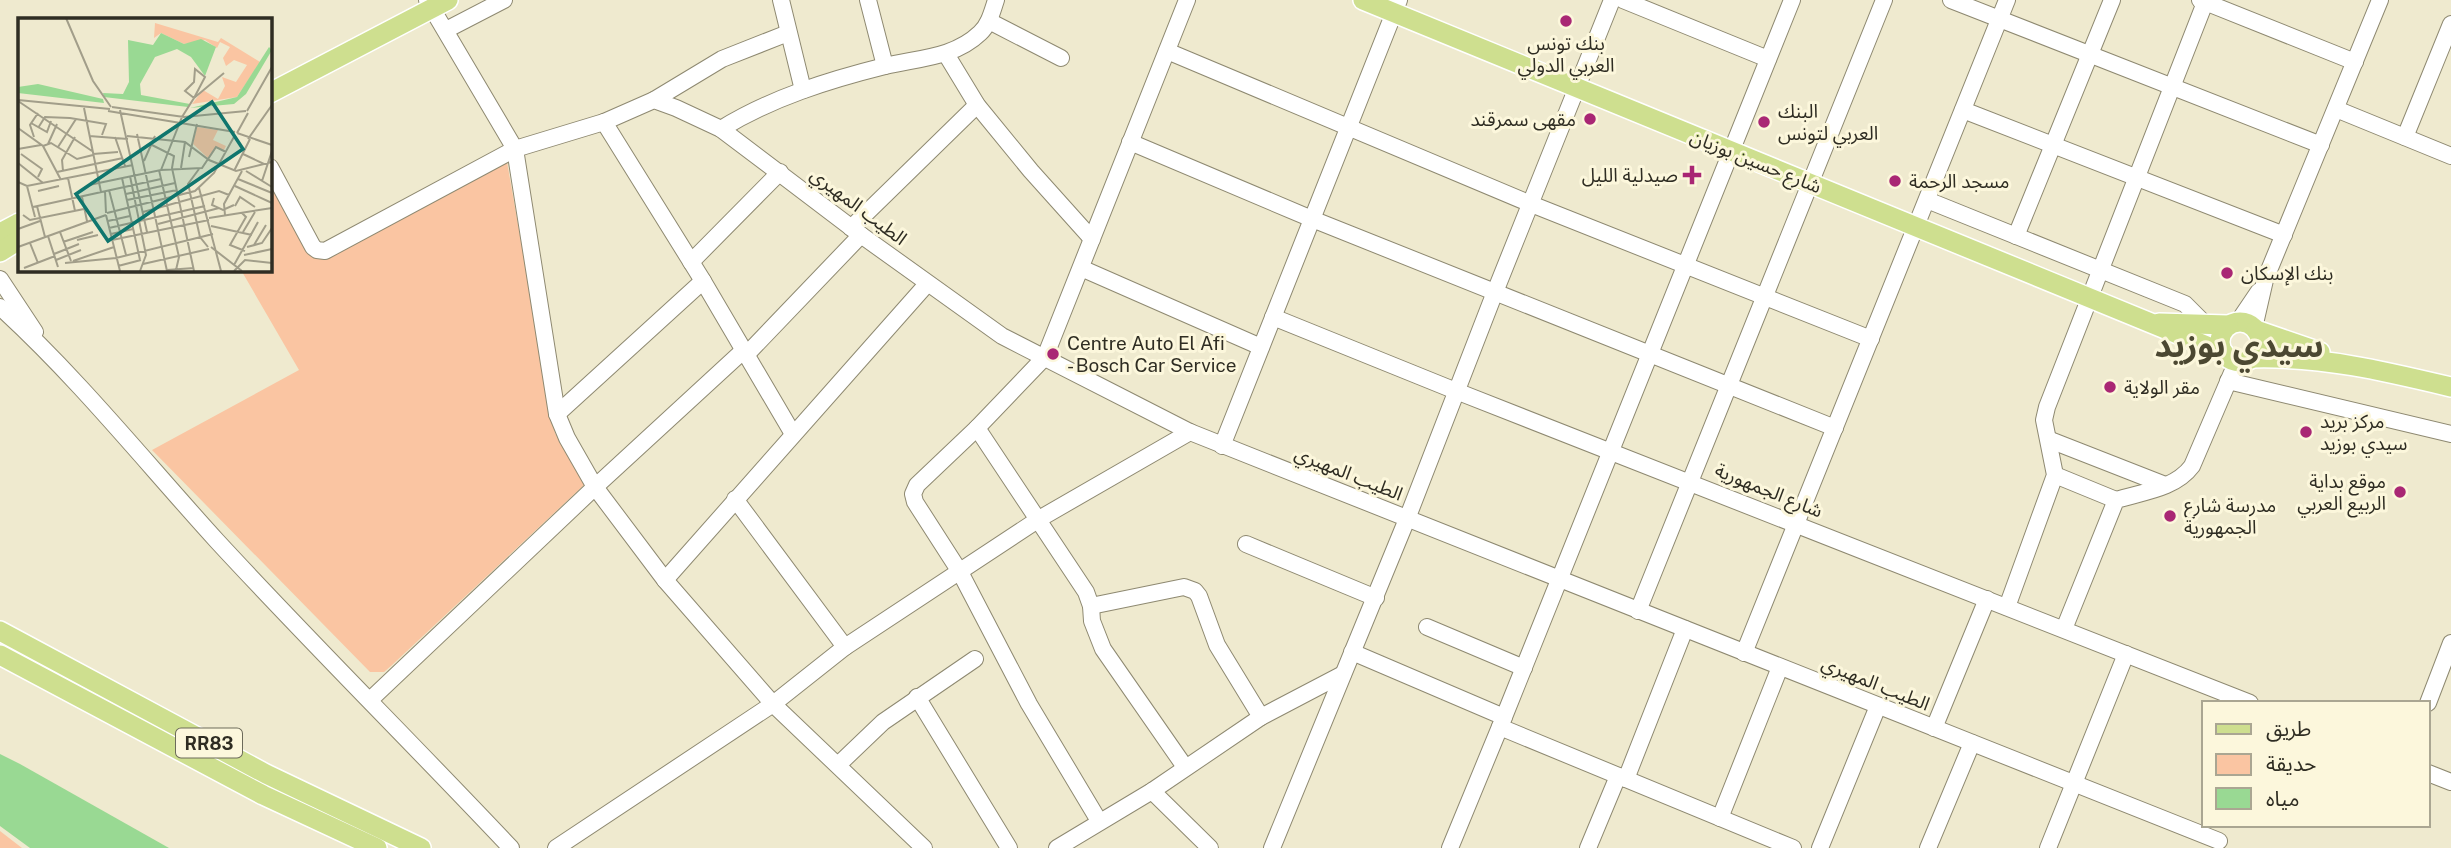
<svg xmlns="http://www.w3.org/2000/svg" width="2451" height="848" viewBox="0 0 2451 848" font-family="'Public Sans','Noto Sans Arabic',sans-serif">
<rect width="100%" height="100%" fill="#efeacf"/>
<g fill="#fac5a2">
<path d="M507,162L555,433L584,485L391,666L384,672H370L152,450L299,370L241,270H270V176L314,257L325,260Z"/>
<path d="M0,831L22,848H0Z"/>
</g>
<path fill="#99d993" d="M0,754L20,764L169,848H30L0,826Z"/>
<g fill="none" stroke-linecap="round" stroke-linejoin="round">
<defs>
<g id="minor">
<path d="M427,0L515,149L557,414L567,438L595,487L665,580L773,704L924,848"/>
<path d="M781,0L803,90"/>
<path d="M868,0L885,66"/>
<path d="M1623,0L1768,59"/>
<path d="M1951,0L2321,145"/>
<path d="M2200,0L2355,62"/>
<path d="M989,21L1061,58"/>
<path d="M446,30L504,0"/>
<path d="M1167,51L1531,204L1871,339"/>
<path d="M946,54L977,105L1031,171L1092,239"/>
<path d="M654,100L722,59L788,33"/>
<path d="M2336,109L2451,156"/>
<path d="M1963,110L2284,235"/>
<path d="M604,122L703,281L793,434"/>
<path d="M721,129C771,98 829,80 885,66C918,58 954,58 980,33C989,25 992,12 996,0"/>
<path d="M2405,137L2451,24"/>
<path d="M1130,142L1312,219L1835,428"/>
<path d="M270,167L313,247L317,250L325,251L515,149L604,122L654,100L676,108L721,129L861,235L1002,336L1190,432L2219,841"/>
<path d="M1927,200L2185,304L2205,324"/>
<path d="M851,228L977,105"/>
<path d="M2016,236L2112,0"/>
<path d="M691,262L780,172"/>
<path d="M1081,268L1261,347"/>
<path d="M0,279L35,332"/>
<path d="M0,307C79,379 146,463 217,541C313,645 414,745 511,848"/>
<path d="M1273,317L1456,391L2250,703"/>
<path d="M2238,322L2259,291"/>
<path d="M2254,328L2265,280L2380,0"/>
<path d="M747,354L861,235"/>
<path d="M2228,381L2451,434"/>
<path d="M557,414L703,281"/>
<path d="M977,428L1086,592L1091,606L1092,621L1103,649L1185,767"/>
<path d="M2050,440L2165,485"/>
<path d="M1222,446L1399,0"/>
<path d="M2055,475L2116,500"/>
<path d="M735,499L845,647"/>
<path d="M1246,544L1376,598"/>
<path d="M665,580L927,284"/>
<path d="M1091,606L1184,587L1195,591L1199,596L1217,645L1261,717"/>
<path d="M2007,607L2055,475L2044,420L2047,407L2206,0"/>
<path d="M1638,611L1884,0"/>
<path d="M1427,627L1524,668"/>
<path d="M2064,629L2116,500C2142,492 2175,489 2192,466L2237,361"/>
<path d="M1352,652L1504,717"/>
<path d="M1744,653L2007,0"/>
<path d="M917,697L1009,848"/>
<path d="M370,700L595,487L744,350"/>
<path d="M2428,703L2451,643"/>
<path d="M1500,727L1793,848"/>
<path d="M1934,728L1987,599"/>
<path d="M838,765L883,722L975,659"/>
<path d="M2428,773L2451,782"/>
<path d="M1626,779L1685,629"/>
<path d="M1152,791L1210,848"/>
<path d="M1720,818L1780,667"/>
<path d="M1099,821L1029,704L960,572L915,502L913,494L917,485L977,428L1045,357L1187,0"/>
<path d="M556,848L773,704L845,647L1039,519L1190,432"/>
<path d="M1057,848L1152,791L1261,717L1343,674"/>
<path d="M1272,848L1407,519L1495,292L1612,0"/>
<path d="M1450,848L1504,717L1792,0"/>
<path d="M1588,848L1618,776"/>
<path d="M1820,848L1878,706"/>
<path d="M1928,848L1972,743"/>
<path d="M2048,848L2126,654"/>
</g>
<g id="major">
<path d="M1363,0L2224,353"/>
<path d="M270,93L448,0"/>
<path d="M0,233L19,223"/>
<path d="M0,252L19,240"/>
<circle cx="2240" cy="342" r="20"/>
<path d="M2159,323L2228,325"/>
<path d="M2256,330L2320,352"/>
<path d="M2252,358C2321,356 2384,371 2451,387"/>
<path d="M0,631L266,774L421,848"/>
<path d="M0,655L263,795L377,848"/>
</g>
</defs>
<use href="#minor" stroke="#8e8971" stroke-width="18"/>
<use href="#major" stroke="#fff" stroke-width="22"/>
<use href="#minor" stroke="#fff" stroke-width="16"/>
<use href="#major" stroke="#cedf8f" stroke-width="19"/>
</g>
<g fill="#a92774" stroke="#fcf7dc" stroke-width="2.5">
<circle cx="1566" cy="21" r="7"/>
<circle cx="1590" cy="119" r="7"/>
<circle cx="1764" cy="122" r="7"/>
<path d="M1688.5 164.5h7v7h7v7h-7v7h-7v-7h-7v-7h7z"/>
<circle cx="1895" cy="181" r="7"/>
<circle cx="2227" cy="273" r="7"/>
<circle cx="1053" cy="354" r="7"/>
<circle cx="2110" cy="387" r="7"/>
<circle cx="2306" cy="432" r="7"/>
<circle cx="2400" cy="492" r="7"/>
<circle cx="2170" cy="516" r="7"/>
</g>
<g text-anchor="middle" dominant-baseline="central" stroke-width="6" stroke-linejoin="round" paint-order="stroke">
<rect fill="#fcf7dc" stroke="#6c6a5a" stroke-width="2" x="176" y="728.5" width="66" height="29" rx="5"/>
<g font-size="18" font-weight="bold" fill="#2f2d23">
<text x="209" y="743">RR83</text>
</g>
<g font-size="19" fill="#2f2d23" stroke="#fcf7dc" text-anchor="start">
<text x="1566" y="43" text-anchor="middle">بنك تونس<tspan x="1566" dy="22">العربي الدولي</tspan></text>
<text x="1778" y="111">البنك<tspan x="1778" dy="22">العربي لتونس</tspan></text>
<text x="1576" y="119" text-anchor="end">مقهى سمرقند</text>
<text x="1678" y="175" text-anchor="end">صيدلية الليل</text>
<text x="1909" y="181">مسجد الرحمة</text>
<text x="2241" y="273">بنك الإسكان</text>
<text x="1067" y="343">Centre Auto El Afi<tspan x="1067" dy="22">- Bosch Car Service</tspan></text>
<text x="2124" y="387">مقر الولاية</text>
<text x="2320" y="421">مركز بريد<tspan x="2320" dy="22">سيدي بوزيد</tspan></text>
<text x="2386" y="481" text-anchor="end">موقع بداية<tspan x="2386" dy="22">الربيع العربي</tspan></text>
<text x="2184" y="505">مدرسة شارع<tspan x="2184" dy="22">الجمهورية</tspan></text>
</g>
<g font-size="19" fill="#2f2d23" stroke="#fcf7dc">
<text transform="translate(1756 161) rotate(22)">شارع حسين بوزيان</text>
<text transform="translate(859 206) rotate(37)">الطيب المهيري</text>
<text transform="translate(1349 473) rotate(22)">الطيب المهيري</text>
<text transform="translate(1769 490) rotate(22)">شارع الجمهورية</text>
<text transform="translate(1876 683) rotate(22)">الطيب المهيري</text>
</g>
<g font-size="33" font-weight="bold" fill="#4c4832" stroke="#fcf7dc">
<text x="2239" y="345">سيدي بوزيد</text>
</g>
</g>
<g transform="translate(18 18)">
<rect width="254" height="254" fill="#efeacf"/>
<path d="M137,5L200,24L203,20L242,44L219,79L174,86L185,72L200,81L207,68L204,59L218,64L229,47L216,42L208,48L205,40L212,29L202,24L199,30L187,22L166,26L143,15L136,20ZM179,109L200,112L195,122L208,128L206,132L199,129L191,141L175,126Z" fill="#fac5a2"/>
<path d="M143,15L166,26L183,21L198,29L187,58L173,39L159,31L137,39L122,66L123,77L172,86L170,89L86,79L85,75L105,76L111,64L110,22L135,27ZM251,29L254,32L228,76L216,86L172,90L219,79ZM20,66L85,81L86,85L0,75V69Z" fill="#99d993"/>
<path fill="none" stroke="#a29e8a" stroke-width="2" d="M48,0L75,63L93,89M0,82L92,91M0,83L74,133M94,89L166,99L228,93M66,90L83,174M102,92L129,214M90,93L217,114M229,93L254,49M13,105L29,114L33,103M0,110L25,128L43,162M20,110L27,99L52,100L88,106L84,117M219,115L254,127M219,115L230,95M119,116L149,253M71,118L110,121M109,118L167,124L191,142L218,153L254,144M16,119L12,107L20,95M97,119L107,148M230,121L254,87M30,126L39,106M134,127L156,138L154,150L176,253M25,128L33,125L59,141L75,137M40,129L58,101M0,131L23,127M3,136L24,151L20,159M75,136L100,134M225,136L246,146M171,139L179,106M126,143L137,118M0,145L25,165M163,150L167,124M141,152L161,239L158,252M143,152L164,99L176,80L187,59L177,51L176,64L167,73L176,80L206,55M45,153L44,142L57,119M216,153L232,121M228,153L254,169M39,154L105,140M112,158L128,237L122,253M50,160L57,193M104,160L122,242M220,161L254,175M244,163L254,133M0,164L9,168L115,147M71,167L143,152L184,150L198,129L208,134M9,168L17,199M217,168L254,185M181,170L203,253M91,172L108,237M20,173L41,168M87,173L88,195M172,174L170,166L181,151M172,175L182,219L190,229M108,176L157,165M64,179L69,203M196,180L194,187L205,192L216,187M109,182L159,172M19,188L27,219M217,188L222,179L237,189M15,189L143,161M125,194L201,173L211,177M89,195L177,173L196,155L217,117M224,195L228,199L212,227L227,233M5,197L12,202L66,191M88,197L102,253M207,197L206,186L224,153M191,200L254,190M90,203L112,198M140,206L201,190M193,208L234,217M91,210L187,188M0,211L22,203M42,214L53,243M225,214L237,194M93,216L115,211M30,218L40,249M59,222L80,217M94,222L191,202M45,224L75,214M12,225L20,245M236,227L248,207M0,229L88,197M193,229L224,253M229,229L244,225L254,210M36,236L61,226M226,237L254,231M38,242L63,232M55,243L96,229M47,245L98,240L195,216M125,246L191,231M216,247L240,204M100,248L123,242M6,250L37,238M149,252L176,250M216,253L227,242L254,245"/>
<path fill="#0f766e" fill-opacity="0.15" stroke="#0f766e" stroke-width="3.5" d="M194,84L225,131L90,223L58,176Z"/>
<rect width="254" height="254" fill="none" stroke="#2f2d23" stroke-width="3.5"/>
</g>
<rect x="2202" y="701" width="228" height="126" fill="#fcf7dc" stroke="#aaa692" stroke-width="2"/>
<rect x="2216" y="724" width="35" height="10" fill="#cedf8f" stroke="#aaa692" stroke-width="2"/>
<text x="2266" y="736" font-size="21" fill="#2f2d23">طريق</text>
<rect x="2216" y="754" width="35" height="21" fill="#fac5a2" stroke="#aaa692" stroke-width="2"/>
<text x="2266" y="771" font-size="21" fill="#2f2d23">حديقة</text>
<rect x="2216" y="788" width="35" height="21" fill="#99d993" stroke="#aaa692" stroke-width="2"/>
<text x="2266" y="806" font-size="21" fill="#2f2d23">مياه</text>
</svg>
